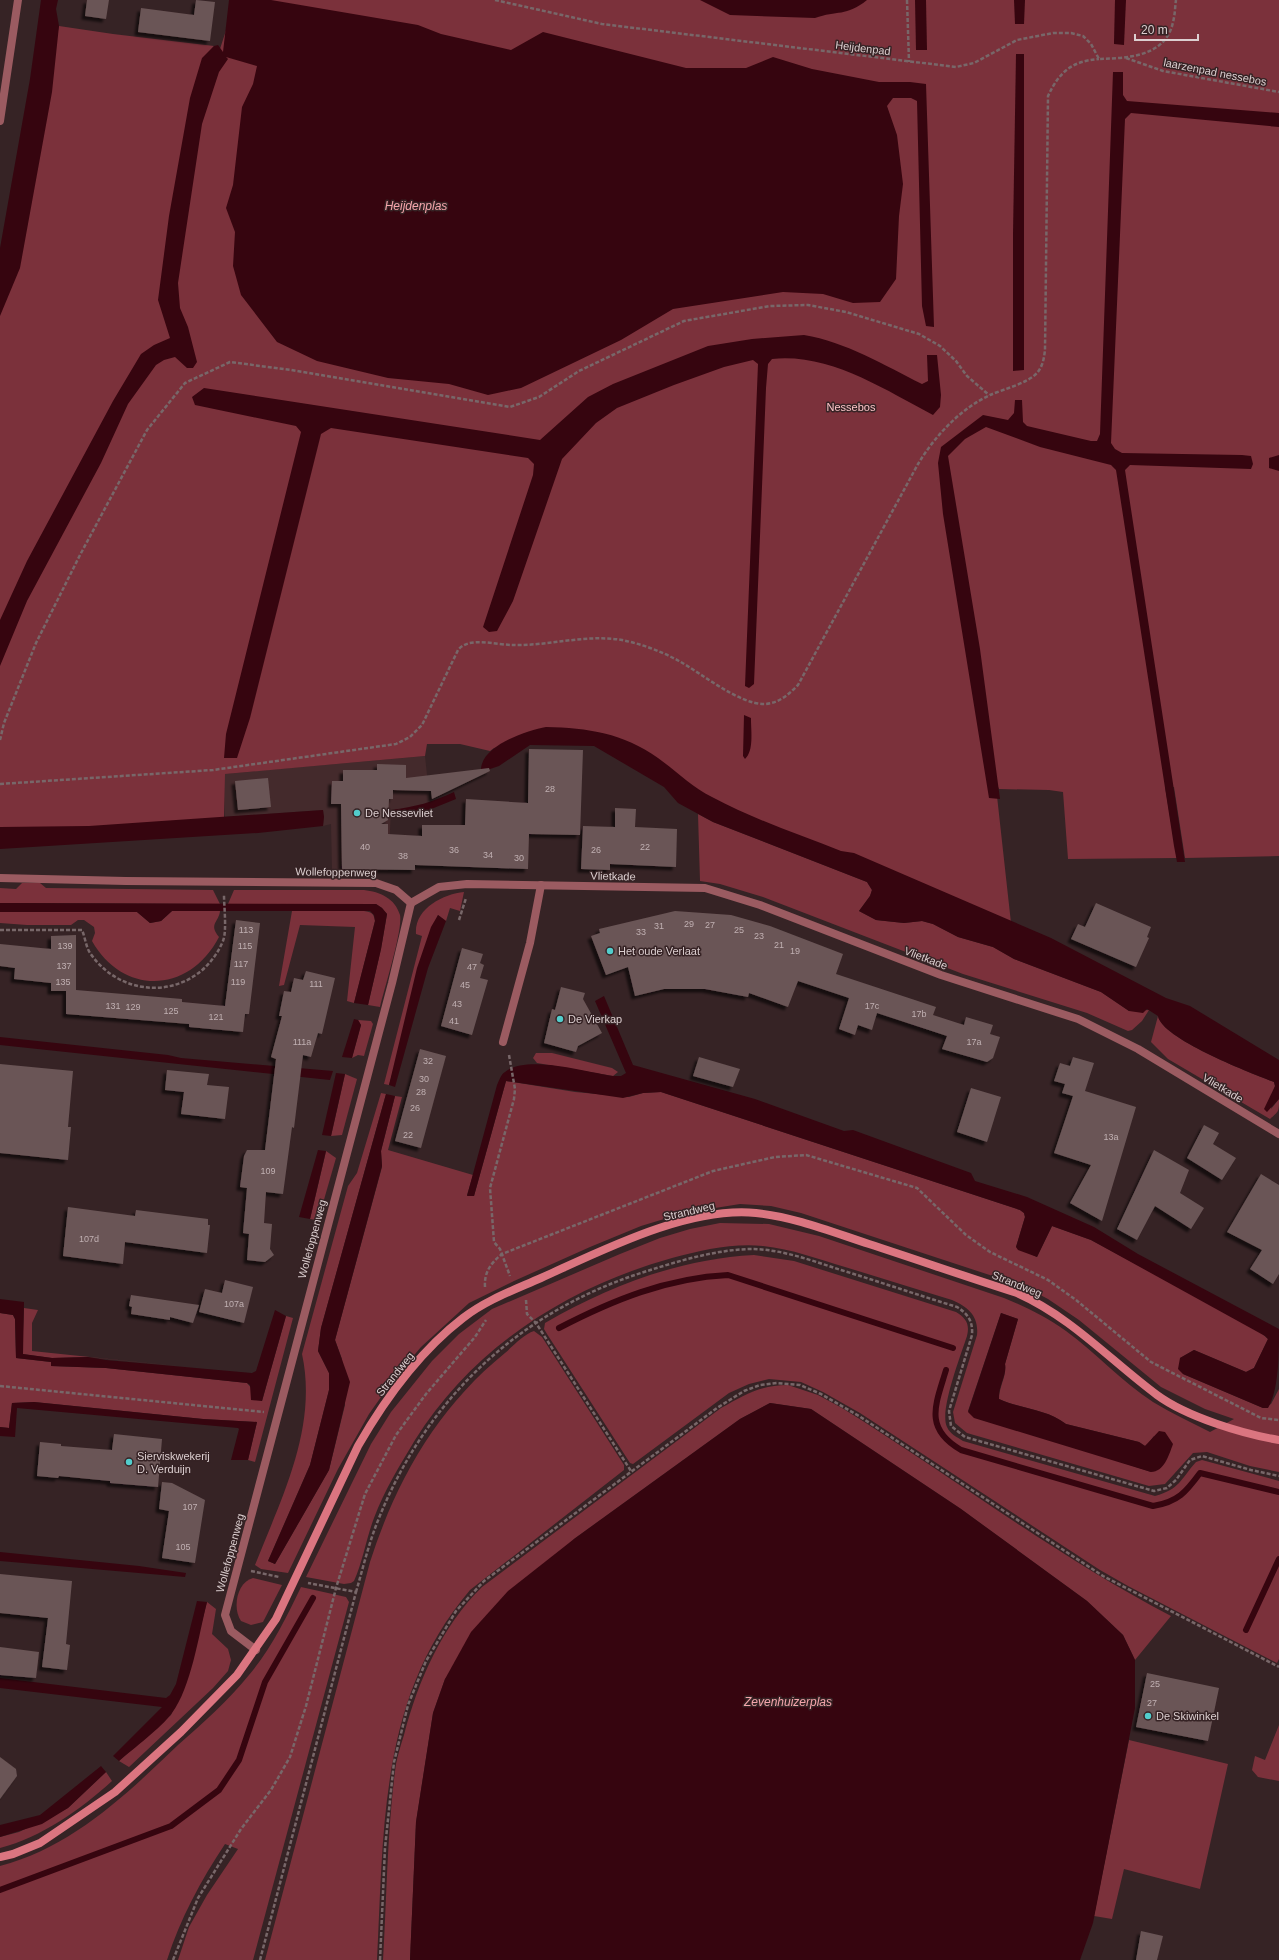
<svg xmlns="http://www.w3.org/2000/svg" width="1279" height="1960" viewBox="0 0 1279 1960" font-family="Arial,sans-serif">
<defs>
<filter id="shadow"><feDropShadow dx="-3.5" dy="3.5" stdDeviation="1" flood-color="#0009"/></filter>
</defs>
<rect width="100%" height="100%" fill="#362325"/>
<path fill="#442a2c" d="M425,756L430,803L413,808L391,810L388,871L332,870L331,824L323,826L324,817L323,810L225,817L224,774Z"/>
<g fill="#7b313b" fill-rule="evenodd">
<path d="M236,0H1279V856L1185,858L1174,787H1165L1177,858L1068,859L1063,792L1049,790L999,789L998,787H996L1012,932L746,824L646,758L563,731L494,748L490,751L460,744H427L425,756L225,774L224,818L0,834V289L59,26L113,34L214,46L205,56L217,58Z"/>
<path d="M698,814L713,822L867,882L872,890L870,896L859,911L876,920L904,923L922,921L933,924L958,937L993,947L1014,959L1101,992L1129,1011L1149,1010L1142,1021L1132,1030L1128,1031L1087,1013L963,974L763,897L720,884L700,881Z"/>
<path d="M22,883H40L46,888L213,890L220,904L0,903V888L16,889Z"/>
<path d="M234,890H364C380,892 395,898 400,915C403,930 384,989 380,1007L368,1005L381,949L387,914L382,908L376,904H228Z"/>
<path d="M464,892L460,911L450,908L446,921L438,915L389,1085L384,1084L422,936L416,934C414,909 443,894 464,892Z"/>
<path d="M172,911H220C219,922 208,924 219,937C190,993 124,997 92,941L95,933L94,927L84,920H78L71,925H27L0,923V912H137L150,923L161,921Z"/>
<path d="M292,911H364C372,912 374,914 375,921L354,1003L347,1001L355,927L300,925L284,985L279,986Z"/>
<path d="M1158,1016C1162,1039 1251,1073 1274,1082L1275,1086L1271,1109L1279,1099C1279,1112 1279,1111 1270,1119L1168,1059L1151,1042Z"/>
<path d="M358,1020L371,1021L373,1024L364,1056L358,1055L352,1058L361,1025Z"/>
<path d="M536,1053H552L612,1068L618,1072L613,1076L537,1063L533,1058Z"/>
<path d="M345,1074L357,1079L342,1135L331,1136Z"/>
<path d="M506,1081L575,1092L629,1097L643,1093L661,1092L1020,1210L1024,1213L1025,1217L1016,1247L1037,1257L1052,1226L1091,1240L1258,1330L1268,1339L1254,1368L1246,1372L1194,1350L1180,1358L1183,1374L1263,1408L1271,1404L1279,1389V1472L1250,1466L1207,1452L1193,1453L1165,1484L1149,1486L967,1433L955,1423L953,1412L977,1335C979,1316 968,1307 952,1300C916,1289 881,1278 845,1267C818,1259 792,1249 763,1246C733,1243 702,1250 672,1258C568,1287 473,1347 415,1440C400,1465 384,1491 374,1518C366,1539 363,1561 354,1581L351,1583L344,1584L306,1577L371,1444L391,1412L432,1361L459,1334L492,1309L620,1254L660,1238L690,1229L720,1223L769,1224L819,1236L1004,1298C1026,1307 1046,1317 1066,1331C1096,1353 1122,1382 1153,1402C1171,1413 1191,1422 1210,1432L1234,1419L1205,1409L1161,1387L1079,1320L1048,1299L1023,1286L801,1213L771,1206L740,1204L684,1213L641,1226L590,1247L514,1281L469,1303L421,1347L393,1380L369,1414L338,1469L288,1573L261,1569L255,1565C281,1499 318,1428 302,1354L348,1186L357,1173L381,1093L386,1094L321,1328L318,1351L329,1373V1390L310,1465L268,1561L275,1564L329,1470L345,1405L342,1359L335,1340L382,1167L381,1151L395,1096L402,1097L388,1150L473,1175L467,1195L474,1196ZM1001,1313L1018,1319L1005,1364C1007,1376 999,1386 999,1399C1021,1409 1047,1409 1066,1424L1139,1442L1145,1446L1148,1444L1154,1436L1151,1472L968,1411Z"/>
<path d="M326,1151L336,1158L319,1217L316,1220L310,1219Z"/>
<path d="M754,1255L794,1261L956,1312C966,1318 970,1324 967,1336C961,1355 939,1411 947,1427C950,1434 957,1437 963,1441L1155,1496C1180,1489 1180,1480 1196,1462L1202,1460L1279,1481V1659L1277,1663L1128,1586L1100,1570L860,1413L823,1392L801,1382L769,1379L749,1384L729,1393L633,1464L630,1463L547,1334L544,1329L545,1323C609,1286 679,1259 754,1255Z"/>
<path d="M24,1308L38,1310L32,1323V1351L205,1369L88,1357L52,1358L22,1354Z"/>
<path d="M0,1313L13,1315L15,1319L16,1358L51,1362V1366L106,1368L247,1383L262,1401L286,1316L293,1318L255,1462L248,1460L257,1422L203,1419L34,1402L12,1403L9,1428L0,1427Z"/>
<path d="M534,1331L542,1337L624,1465V1470L470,1590C379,1697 384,1828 377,1960H265L370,1562C396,1481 437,1408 505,1353C513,1346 524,1334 534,1331Z"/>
<path d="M788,1385L818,1395L842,1408C953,1477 1056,1556 1171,1616L1135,1660L1123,1635L1087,1601L961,1509L811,1409L770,1403L740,1419L574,1539L445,1679L433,1713L416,1822L410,1960H383C387,1895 387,1829 396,1764C398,1754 401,1744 404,1735C418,1681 442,1626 482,1587L721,1408C744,1395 760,1385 788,1385Z"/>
<path d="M253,1578L282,1585L263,1622L251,1625L241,1621C232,1608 237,1582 253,1578Z"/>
<path d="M301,1587L346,1597L349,1602L253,1960H178L189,1927L207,1895L238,1849L225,1844C201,1880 180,1919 167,1960H0V1866C72,1847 126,1795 178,1745C203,1723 228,1701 249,1675C271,1649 286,1618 301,1587Z"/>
<path d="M207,1602L216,1609L212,1634L228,1649L231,1660L228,1671L213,1688L129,1767L119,1761L171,1715L189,1672Z"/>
<path d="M1279,1725V1781L1258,1777L1252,1770L1255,1756L1265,1760Z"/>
<path d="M1129,1740L1228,1764L1200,1889L1124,1869L1112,1919L1094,1916Z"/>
<path d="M106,1772L112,1781C80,1810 42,1837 0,1848V1837L19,1832L68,1808Z"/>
</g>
<g fill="#36050f">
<path d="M41,0H58L56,9L59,26L52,92L20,268L0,316V248L30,79Z"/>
<path d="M229,0H271L418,25L441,34L511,50L543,32L686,68H746L773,57L812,69L879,82H910L926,84L934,327L926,326L922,306L917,101L911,98H893L887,106L897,135L903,184L899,216L896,279L880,302L853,303L823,294L783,292L673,309L621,340L521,388L488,395L449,384L388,378L317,361L277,342L241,295L233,266L235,232L226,208L233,185L242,107L253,84L257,66L226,57L228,59L219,72L202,124L178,283L180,308L188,327L197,362L193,368H187L175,357L164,360L156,365L128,404L101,463L27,601L0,666V620L27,561L113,401L141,354L154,345L170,338L158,300L169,216L190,98L202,58L214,46L218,45L223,52Z"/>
<path d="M700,0H867C846,17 837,10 815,18L730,15Z"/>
<path d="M915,0H926L927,50H916Z"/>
<path d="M1014,0H1025L1024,24H1015Z"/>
<path d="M1115,0H1126L1124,45L1114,44V42Z"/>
<path d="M1016,54H1024V370L1013,371V234Z"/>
<path d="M1113,72H1123V95L1127,101L1279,113V127L1131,113L1125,119L1111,443L1115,449L1122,453L1242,455L1251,456L1253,464L1251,469L1130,465L1125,470L1185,862H1177L1174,846L1116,470L1111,465L1040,447L986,427L965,439L948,456L980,649L1000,799L989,798L943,514L938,463L941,447L983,415L1008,420L1014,413L1015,400H1022L1023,422L1027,426L1091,441H1097L1100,434Z"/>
<path d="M804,335C846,342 884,365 922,384L928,381L927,355H937L941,395L940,407L933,415C883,389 830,353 772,359L768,364L766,388L754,684L749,688L745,686L758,364L753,360L724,367L674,385L617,408L596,423L562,459L513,601L497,631L489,632L483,627L533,475L534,464L528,458L331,428L321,434L250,718L237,758H224L226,734L301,432L296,426L195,405L192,397L204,388L540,440L588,397L613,384L708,346L752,339Z"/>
<path d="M1279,455V471L1269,468V458Z"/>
<path d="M744,715L751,718V720C751,731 754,751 745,759L743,756Z"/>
<path d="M546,727C588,728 623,733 658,758C676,771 692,787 712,797C753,819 798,834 841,851L854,853L1051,938L1166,998L1190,1006L1279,1060V1099L1267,1112L1264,1109L1275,1086L1274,1082C1251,1073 1162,1039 1158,1016L1147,1009L1143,1013L1129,1011L1101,992L1014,959L993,947L958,937L933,924L922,921L904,923L876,920L859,911L870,896L872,890L867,882L713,822L678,803L664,787L594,746L530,745L499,766L481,772C479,746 526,731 546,727Z"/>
<path d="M454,792L456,799L414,816H392L391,810C415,807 433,802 454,792Z"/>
<path d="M323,810L324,817L323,826L258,833L0,849V827L89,826Z"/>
<path d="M0,903L376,904L382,908L387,914L381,949L368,1005L354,1003L375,921L374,915L370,911H172L161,921L150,923L137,912H0Z"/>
<path d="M438,915L446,921L428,968L395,1087L389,1085L417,968L431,927Z"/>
<path d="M604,996L633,1065L755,1099L844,1131L853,1130L971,1173L975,1181L1027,1197L1094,1227L1138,1254L1279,1329C1279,1353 1279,1390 1268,1408H1263L1183,1374L1178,1369L1180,1358L1194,1350L1246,1372L1254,1368L1268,1339L1265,1336L1091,1240L1052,1226L1037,1257L1018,1250L1016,1247L1025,1217L1024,1213L1020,1210L661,1092L643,1093L623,1098L506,1081L474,1196H467L497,1085C499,1081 501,1074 505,1072C526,1054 587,1072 613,1076H621L626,1073L595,1001Z"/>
<path d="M354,1019L358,1020L361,1025L352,1058L342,1057Z"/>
<path d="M0,1037L168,1055L181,1058L333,1071L330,1080L0,1045Z"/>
<path d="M336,1073L345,1074L331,1136L322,1135Z"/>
<path d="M386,1094L395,1096L381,1151L382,1166L335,1340L350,1382L329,1470L275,1564L268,1561L310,1465L329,1390V1373L318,1351L321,1328Z"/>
<path d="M318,1150L326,1151L310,1219L299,1217Z"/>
<path d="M0,1299L24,1302L23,1354L52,1358L88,1357L106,1360L252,1373L256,1371L275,1310L286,1316L262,1401L251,1400L250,1385L247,1383L106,1368L51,1366V1362L16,1358L15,1319L13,1315L0,1313Z"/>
<path d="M1001,1313L1018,1319L1005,1364C1007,1376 998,1386 999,1399C1021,1409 1047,1409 1066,1424L1139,1442L1145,1446L1159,1431L1165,1432L1173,1444C1169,1455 1164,1472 1151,1472L974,1418L968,1412Z"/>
<path d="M34,1402L203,1419L257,1422L248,1460H231L239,1429L238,1428L17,1408L15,1437L0,1436V1427L9,1428L12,1403Z"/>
<path d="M770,1403L811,1409L961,1509L1087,1601L1123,1635L1135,1660V1708L1093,1923L1080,1960H410L416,1822L433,1713L445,1679L471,1632L508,1591L574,1539L740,1419Z"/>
<path d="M0,1552L139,1566L186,1573L185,1577L0,1561Z"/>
<path d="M197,1601L207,1602C199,1634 191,1688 172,1713C161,1728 134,1748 119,1761L113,1756L162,1707L0,1688V1678L166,1698L170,1695L176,1684Z"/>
<path d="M101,1766L106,1772L68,1808L42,1824L0,1837V1825L40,1815Z"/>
</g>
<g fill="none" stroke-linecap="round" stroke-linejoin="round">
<g stroke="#36050f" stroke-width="6">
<path d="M559,1328C613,1300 667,1278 728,1275L953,1348"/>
<path d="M946,1370C936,1404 923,1428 961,1450L1153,1506C1178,1502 1186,1492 1200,1473L1279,1492"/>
<path d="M1246,1630L1279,1559"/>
<path d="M0,1890L171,1826L219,1790L239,1760L265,1682L313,1598"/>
</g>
</g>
<g fill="#6a5556" filter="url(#shadow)">
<path d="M87,0H109L106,19L85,16Z"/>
<path d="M196,0L215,2L210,41L138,32L141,8L194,15Z"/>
<path d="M529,749L583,750L580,835L529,834L528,869L415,865V870L342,869L341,804H331L332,781H343V770H377V764L406,765V778L489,768L490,771L432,799L431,791L393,790V799H389L388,820L381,824H388V834L422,836V825H465L466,799L528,803Z"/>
<path d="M268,778L271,807L238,810L235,781Z"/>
<path d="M615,808L636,809L635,827L677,829L676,867L610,864V870L581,869L583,826L615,827Z"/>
<path d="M1096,903L1151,927L1147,937L1149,938L1136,967L1071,939L1078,924L1085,927Z"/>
<path d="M675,911L731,915L770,926L843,954L836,974L936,1007L933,1015L964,1025L966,1017L993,1025L990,1034L1000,1037L993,1058L987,1062L942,1049L947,1036L877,1013L872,1030L858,1025L855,1035L839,1029L849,998L798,981L788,1007L749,993L748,997L705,989H664L635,996L628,967L606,975L591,936L600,933L599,929Z"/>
<path d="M236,920L260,923L249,1014H245L243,1032L189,1027V1024L66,1014V991H51V983L14,979L15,968L0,966V944L51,949V936L76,935V990L182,999V1002L225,1006Z"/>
<path d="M462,948L483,954L480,963L484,965L480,978L488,980L472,1035L441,1026Z"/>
<path d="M306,971L335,978L322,1034L318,1033L311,1057L303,1055L294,1128L292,1127L283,1194L266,1192L264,1223L272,1224L270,1249L274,1255L265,1262L247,1260L249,1234L243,1233L247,1188L240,1187L244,1156L247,1150H265L276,1059L271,1057L282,1016H279L284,991L291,992L294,978L303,980Z"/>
<path d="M561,987L585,993L583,999L602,1033L578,1046L576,1052L544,1043L552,1009L555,1010Z"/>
<path d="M420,1049L446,1056L421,1148L395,1141Z"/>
<path d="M699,1057L740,1069L733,1087L693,1076Z"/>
<path d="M1073,1057L1094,1063L1085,1091L1136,1107L1102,1221L1070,1203L1091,1165L1054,1153L1073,1096L1062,1093L1065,1084L1054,1081L1060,1063L1070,1066Z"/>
<path d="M0,1064L73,1071L68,1127H71L68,1160L0,1153Z"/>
<path d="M167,1070L209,1074L207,1085L229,1087L225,1119L181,1114L184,1092L165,1090Z"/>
<path d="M971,1088L1001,1097L987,1142L957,1132Z"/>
<path d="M1204,1125L1219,1133L1213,1144L1236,1158L1222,1180L1187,1158Z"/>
<path d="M1154,1150L1189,1170L1180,1193L1204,1208L1191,1229L1155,1206L1137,1240L1117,1229Z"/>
<path d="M1261,1174L1279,1185V1274L1273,1284L1250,1269L1262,1250L1227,1232Z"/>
<path d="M68,1207L135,1216L136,1210L208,1219V1225H210L207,1253L125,1242L123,1264L63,1256Z"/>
<path d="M225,1280L253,1287L244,1323L199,1312L205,1289L222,1293Z"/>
<path d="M131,1295L199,1305L193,1323L170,1317V1320L131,1314L132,1307L129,1306Z"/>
<path d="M114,1434L162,1439L158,1487L110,1483V1481L59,1476L58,1478L37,1476L40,1442L61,1444V1446L112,1450Z"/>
<path d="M162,1482L172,1483L205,1500L195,1563L162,1558L169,1511L159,1509Z"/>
<path d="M0,1574L72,1581L66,1644L70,1645L67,1670L42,1667L48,1618L0,1613Z"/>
<path d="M0,1647L39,1652L36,1678L0,1675Z"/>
<path d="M1147,1673L1219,1688L1208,1741L1136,1727Z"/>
<path d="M0,1757L16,1769L17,1776L0,1799Z"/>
<path d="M1141,1931L1163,1936L1157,1960H1136Z"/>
</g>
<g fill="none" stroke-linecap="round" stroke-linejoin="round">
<g stroke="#786769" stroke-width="2.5" stroke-dasharray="4 2" stroke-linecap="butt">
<path d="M495,0L602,24L956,67L974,63L1017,40L1053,33H1071L1083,36L1091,44L1099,59C1127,58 1166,57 1173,22C1175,15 1175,7 1176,0"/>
<path d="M907,0L909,62"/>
<path d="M1126,58L1163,71L1279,92"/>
<path d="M0,740L4,723L36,643L80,555L147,430L185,383L230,362L291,370L510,407L539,397L579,371L684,321L770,306L808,305L846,312L919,334L940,346L956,361L967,376L989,395"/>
<path d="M0,784L213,770L396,744L410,737L422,725L458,650C469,636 496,645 513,645C549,646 585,634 622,640C641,644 661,651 679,661C701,673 740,705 765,704C779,703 788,695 798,685L918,464C935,436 960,409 990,395C1004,389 1028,383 1037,373C1043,366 1044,358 1045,350L1048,96C1059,72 1072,61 1099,59"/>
<path d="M459,920L466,898"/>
<path d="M0,930H82C85,937 86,947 90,953C125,1004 199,998 223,941C227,931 224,907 224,895"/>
<path d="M509,1055L515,1089L514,1099L490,1188L494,1242L500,1249L510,1276"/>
<path d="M485,1287C484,1272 491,1263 502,1254L713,1171L775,1157L806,1155L917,1188L966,1235L990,1252L1048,1280L1076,1300L1151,1362L1261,1418L1279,1420"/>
<path d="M526,1300L527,1314L536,1323L631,1471"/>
<path d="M0,1386L264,1412"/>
<path d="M251,1571L279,1577"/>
<path d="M356,1592C363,1568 369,1542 379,1518C427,1398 520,1311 644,1272C679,1261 717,1249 754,1249C784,1250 813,1261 841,1270C880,1282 918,1295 957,1307C968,1314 973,1321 972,1335L949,1411L951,1426L965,1437L1154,1491L1167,1488L1176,1480L1190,1460L1202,1456L1251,1470L1279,1476"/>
<path d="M173,1960L198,1898L241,1829L271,1790L290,1757L306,1706L336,1588L365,1494L396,1435L426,1394L475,1337L486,1320"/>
<path d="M260,1960L356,1592L308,1583"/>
<path d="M380,1960L385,1848L394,1762L408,1705L426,1661L456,1611L484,1581L717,1408L744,1391L760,1385L777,1383L800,1385L821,1394L859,1416L1103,1576L1279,1667"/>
</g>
<g stroke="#9b5b61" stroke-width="8">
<path d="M0,121L18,0"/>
<path d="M0,878L126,881L376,883L396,890L411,903"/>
<path d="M411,903L439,887L467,884L705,888L760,905L941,975L1078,1019L1138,1049L1279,1134"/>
<path d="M503,1042L530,943L541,885"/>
<path d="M256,1650L231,1631L225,1615L392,983L411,903"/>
</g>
<path stroke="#db7580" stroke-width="8" d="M0,1857L13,1854L40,1843L115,1792L181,1732L237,1675L276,1619L358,1446C385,1399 420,1351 463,1318C486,1300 514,1290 541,1278C601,1251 688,1206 756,1213C795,1217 832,1232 869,1244C918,1260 967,1277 1017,1293C1071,1317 1110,1360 1157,1395C1187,1417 1243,1434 1279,1440"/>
</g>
<g fill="#52cdcc" stroke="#362325" stroke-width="1.5">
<circle cx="357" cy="813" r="4"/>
<circle cx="610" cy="951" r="4"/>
<circle cx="560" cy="1019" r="4"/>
<circle cx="129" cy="1462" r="4"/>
<circle cx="1148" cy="1716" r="4"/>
</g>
<g text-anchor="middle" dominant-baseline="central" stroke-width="3" stroke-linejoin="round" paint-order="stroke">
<g font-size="9" fill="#c0b0b2">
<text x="550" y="789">28</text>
<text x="365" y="847">40</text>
<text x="645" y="847">22</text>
<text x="454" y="850">36</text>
<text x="596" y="850">26</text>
<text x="488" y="855">34</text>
<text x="403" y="856">38</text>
<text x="519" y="858">30</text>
<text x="689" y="924">29</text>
<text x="710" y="925">27</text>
<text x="659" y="926">31</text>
<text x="246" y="930">113</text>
<text x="739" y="930">25</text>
<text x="641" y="932">33</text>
<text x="759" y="936">23</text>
<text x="779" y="945">21</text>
<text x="65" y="946">139</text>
<text x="245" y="946">115</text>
<text x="795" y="951">19</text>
<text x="241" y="964">117</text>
<text x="64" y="966">137</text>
<text x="472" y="967">47</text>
<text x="63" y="982">135</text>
<text x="238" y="982">119</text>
<text x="316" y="984">111</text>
<text x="465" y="985">45</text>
<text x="457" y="1004">43</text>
<text x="113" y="1006">131</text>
<text x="872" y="1006">17c</text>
<text x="133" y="1007">129</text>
<text x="171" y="1011">125</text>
<text x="919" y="1014">17b</text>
<text x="216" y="1017">121</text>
<text x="454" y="1021">41</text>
<text x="302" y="1042">111a</text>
<text x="974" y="1042">17a</text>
<text x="428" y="1061">32</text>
<text x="424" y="1079">30</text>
<text x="421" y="1092">28</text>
<text x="415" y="1108">26</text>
<text x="408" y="1135">22</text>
<text x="1111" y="1137">13a</text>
<text x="268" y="1171">109</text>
<text x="89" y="1239">107d</text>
<text x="234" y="1304">107a</text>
<text x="190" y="1507">107</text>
<text x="183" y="1547">105</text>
<text x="1155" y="1684">25</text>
<text x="1152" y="1703">27</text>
</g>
<g font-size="11" fill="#dccfd0" stroke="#362325">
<text transform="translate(863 48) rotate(7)">Heijdenpad</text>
<text transform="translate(1215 72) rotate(11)">laarzenpad nessebos</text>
<text transform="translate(336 872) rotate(1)">Wollefoppenweg</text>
<text transform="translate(613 876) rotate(1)">Vlietkade</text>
<text transform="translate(926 958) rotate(21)">Vlietkade</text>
<text transform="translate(1223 1088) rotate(31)">Vlietkade</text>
<text transform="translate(689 1211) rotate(-13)">Strandweg</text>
<text transform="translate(312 1239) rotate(-75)">Wollefoppenweg</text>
<text transform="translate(1017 1284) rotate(22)">Strandweg</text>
<text transform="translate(395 1374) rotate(-51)">Strandweg</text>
<text transform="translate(230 1553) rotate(-75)">Wollefoppenweg</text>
</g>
<g font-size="11" fill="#fbc4c7" stroke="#362325">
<text x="851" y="407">Nessebos</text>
</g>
<g font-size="11" fill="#dccfd0" stroke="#362325" text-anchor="start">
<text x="365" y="813">De Nessevliet</text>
<text x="618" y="951">Het oude Verlaat</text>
<text x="568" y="1019">De Vierkap</text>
<text x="137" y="1456">Sierviskwekerij<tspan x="137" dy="13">D. Verduijn</tspan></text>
<text x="1156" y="1716">De Skiwinkel</text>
</g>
<g font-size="12" font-style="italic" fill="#f4a5ab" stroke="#362325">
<text x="416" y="206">Heijdenplas</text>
<text x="788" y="1702">Zevenhuizerplas</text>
</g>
</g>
<path d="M1135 34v6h63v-6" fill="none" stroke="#dccfd0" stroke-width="2"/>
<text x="1141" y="34" font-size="12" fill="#dccfd0" stroke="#362325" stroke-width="3" paint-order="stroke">20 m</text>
</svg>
